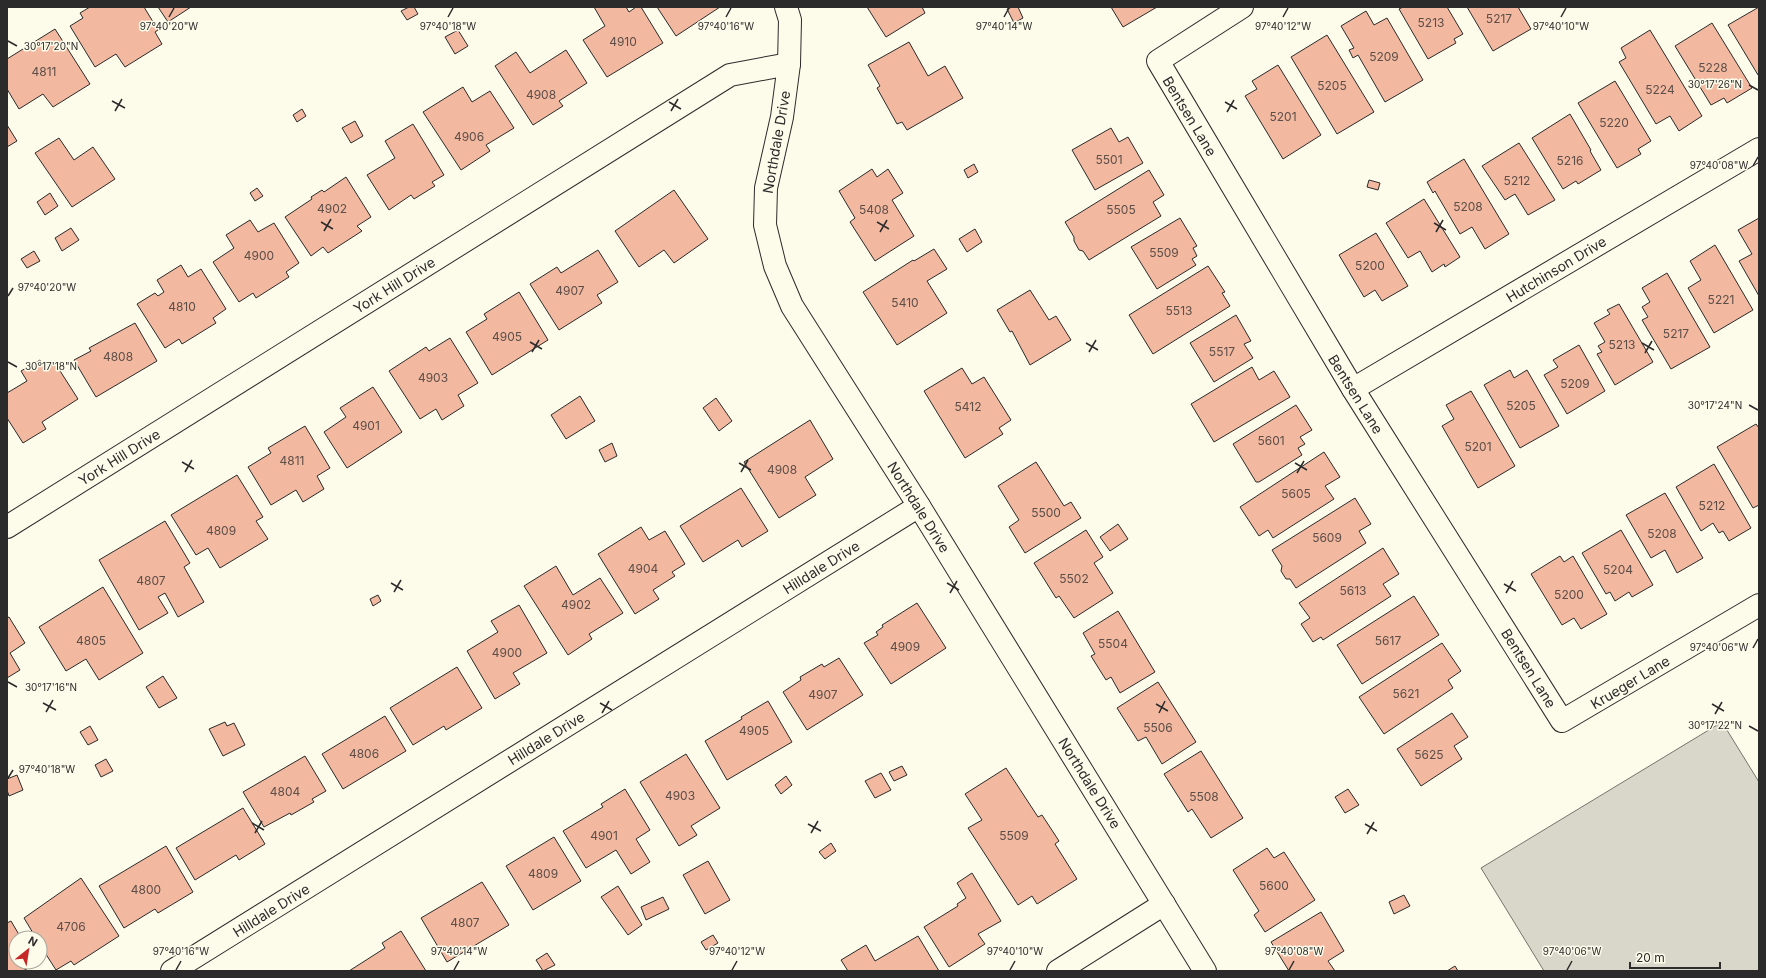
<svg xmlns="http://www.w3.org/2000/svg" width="1766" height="978" viewBox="0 0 1766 978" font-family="Inter,sans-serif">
<rect width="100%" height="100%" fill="#fdfbea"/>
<path fill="#d8d7c9" stroke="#74746e" d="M1722,722L1759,782V971H1544L1481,868Z"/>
<g fill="#f2b8a0" stroke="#2b2b2b">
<path d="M90,7H144L158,30L155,32L162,44L125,67L116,54L95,67L70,26L83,18L80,13Z"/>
<path d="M158,7H191L168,22Z"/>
<path d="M409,7H414L418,14L407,20L401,11Z"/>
<path d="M594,7H626L629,12L636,7H641L663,43L607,77L583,40L605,26Z"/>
<path d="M657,7H720L676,36Z"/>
<path d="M867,7H922L925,13L886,37Z"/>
<path d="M1012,7H1018L1023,18L1014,23L1007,9Z"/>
<path d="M1111,7H1157L1123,27Z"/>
<path d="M1403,7H1447L1463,34L1454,39L1456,43L1428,59L1399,9Z"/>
<path d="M1467,7H1518L1531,29L1493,51Z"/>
<path d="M1759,7V74L1758,75L1728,25Z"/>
<path d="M1366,11L1374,25L1387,18L1423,80L1385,102L1358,55L1353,58L1349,50L1354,48L1341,26Z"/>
<path d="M1712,23L1752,88L1727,103L1724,98L1711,105L1675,46Z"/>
<path d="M55,29L90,84L53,107L43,94L19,109L7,89V59Z"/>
<path d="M458,30L468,46L455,54L445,37Z"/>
<path d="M1650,30L1702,116L1679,131L1670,116L1656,124L1619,62L1626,58L1621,48Z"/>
<path d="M1327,35L1374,112L1337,134L1291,57Z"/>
<path d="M909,42L928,76L945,66L963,98L907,130L902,122L897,124L877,88L880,86L868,65Z"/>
<path d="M566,50L587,83L559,101L563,106L533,125L495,66L516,52L530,73Z"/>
<path d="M1278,65L1321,135L1283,159L1245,96L1257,89L1252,81Z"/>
<path d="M1615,81L1651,141L1638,149L1641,154L1617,168L1578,103Z"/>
<path d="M463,87L472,102L490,91L514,128L486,145L490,151L461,170L423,112Z"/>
<path d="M302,109L306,116L297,122L293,115Z"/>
<path d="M1570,114L1591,150L1590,151L1601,170L1578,184L1576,181L1563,189L1532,138Z"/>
<path d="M355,121L363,136L351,143L342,128Z"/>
<path d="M413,124L444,175L432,182L435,186L414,199L411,195L389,210L367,175L395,158L385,141Z"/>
<path d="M7,125L17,141L7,147Z"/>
<path d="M1111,128L1119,142L1128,137L1143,163L1095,190L1072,150Z"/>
<path d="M59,138L74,160L93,147L115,179L72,207L35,153Z"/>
<path d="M1519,143L1555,200L1528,215L1515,194L1505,200L1482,166Z"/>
<path d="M1464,159L1509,234L1485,249L1472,227L1460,234L1436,193L1435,191L1433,193L1427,182Z"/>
<path d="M974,164L978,172L968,178L964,170Z"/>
<path d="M872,169L877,177L888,169L903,193L892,200L914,236L875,261L850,222L855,218L839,191Z"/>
<path d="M1149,170L1164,195L1153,202L1161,216L1089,260L1083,251L1079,250L1074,241V237L1065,222Z"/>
<path d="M346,177L371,217L357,226L362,231L328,253L323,247L311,256L285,217L312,199L311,197L322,190L324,192Z"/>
<path d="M1369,180L1380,183L1378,190L1367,187Z"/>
<path d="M257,188L263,196L255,201L250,193Z"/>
<path d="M674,190L708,239L674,263L664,250L639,267L615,231Z"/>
<path d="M50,193L58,206L45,215L37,202Z"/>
<path d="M1424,199L1460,257L1445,267L1444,264L1432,272L1420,251L1408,258L1386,223Z"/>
<path d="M1180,218L1197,246L1193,248L1197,256L1192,259L1196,265L1157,289L1131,247Z"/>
<path d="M1759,218V296L1739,261L1752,254L1738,230Z"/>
<path d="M250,220L258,232L274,223L299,263L286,272L289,277L256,298L253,293L239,302L213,262L234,248L226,235Z"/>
<path d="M71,228L79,240L62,251L55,238Z"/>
<path d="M975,229L982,242L967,252L959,239Z"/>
<path d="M1376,233L1408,286L1382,301L1375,290L1364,297L1339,255Z"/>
<path d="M1715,245L1753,310L1714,333L1688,288L1701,280L1690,261Z"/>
<path d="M934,249L947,269L927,281L947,313L897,345L863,292L913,260L914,261Z"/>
<path d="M598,250L618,282L597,295L602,303L559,330L530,284L557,267L561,273Z"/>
<path d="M34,251L40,261L27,268L21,259Z"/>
<path d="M181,265L188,277L201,269L226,309L213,318L216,323L182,344L179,339L165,348L137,304L155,293L158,296L164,292L157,280Z"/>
<path d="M1208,266L1225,292L1222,293L1230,306L1153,354L1129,315Z"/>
<path d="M1667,273L1710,347L1671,369L1642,320L1648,317L1642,307L1650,302L1642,288Z"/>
<path d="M1030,290L1049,320L1056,316L1071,340L1030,365L1012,331L1010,332L997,310Z"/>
<path d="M519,292L548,340L492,375L466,332L487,319L484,314Z"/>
<path d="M1619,304L1653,362L1615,385L1597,354L1602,352L1598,346L1605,342L1594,323L1610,314L1607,310Z"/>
<path d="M1236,315L1251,341L1244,344L1253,358L1214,382L1190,343Z"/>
<path d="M135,323L157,361L96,397L74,360L91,351L89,348Z"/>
<path d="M450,338L478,383L458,395L464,406L442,420L436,409L420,419L389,371L426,347L429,351Z"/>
<path d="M1579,345L1605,391L1567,414L1544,375L1558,367L1553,360Z"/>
<path d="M40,360L46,369L55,363L78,399L42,422L46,429L23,443L7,418V393L27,381L21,371Z"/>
<path d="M1252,367L1259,380L1274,371L1290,397L1214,442L1191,404Z"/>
<path d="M962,368L972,384L984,377L1011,420L999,428L1003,434L965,458L924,391Z"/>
<path d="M1510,370L1514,378L1527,370L1559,426L1520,448L1484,385Z"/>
<path d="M373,387L402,432L347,468L324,432L346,417L340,408Z"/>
<path d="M1471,391L1515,466L1478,488L1442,426L1454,419L1446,405Z"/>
<path d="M580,396L595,421L566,439L551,415Z"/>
<path d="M716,398L732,421L719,431L703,408Z"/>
<path d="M1296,405L1312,430L1300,437L1305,444L1298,448L1302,455L1259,482H1256L1233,444Z"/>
<path d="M810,420L833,459L805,477L816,495L779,518L744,462Z"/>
<path d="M1756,424L1759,428V505L1753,508L1717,447Z"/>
<path d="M305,426L330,468L317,476L324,489L303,502L296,490L271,505L248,467L271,453L268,448Z"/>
<path d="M612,443L617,456L605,462L599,450Z"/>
<path d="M1324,452L1340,477L1325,486L1334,499L1273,538L1268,530L1259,536L1240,507Z"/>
<path d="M1036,462L1064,506L1071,502L1081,518L1025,553L1009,527L1019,520L998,486Z"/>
<path d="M1714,464L1751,528L1729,541L1723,531L1719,533L1713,523L1701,531L1676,487Z"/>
<path d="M237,475L263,517L256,521L268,539L220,568L208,548L196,555L171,515Z"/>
<path d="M741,488L768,531L742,547L738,540L703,562L680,526Z"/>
<path d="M1665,493L1703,558L1677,573L1665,550L1651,558L1626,515Z"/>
<path d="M1355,498L1371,524L1359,531L1366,543L1296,588L1290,579H1286L1281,571L1282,566L1272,550Z"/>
<path d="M165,521L190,563L184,567L204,602L178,617L165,593L158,597L168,613L139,630L99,560Z"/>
<path d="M1118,524L1128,539L1110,551L1100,537Z"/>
<path d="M641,527L649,540L665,531L685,564L672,572L675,576L653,590L659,599L635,614L598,554Z"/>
<path d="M1086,530L1103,557L1094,563L1113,593L1074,618L1059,596L1056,598L1034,563Z"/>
<path d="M1621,530L1653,585L1632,597L1629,592L1615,601L1610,592L1606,594L1582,553Z"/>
<path d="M1383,548L1399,574L1383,584L1391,596L1323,640L1321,637L1313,642L1301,624L1310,618L1299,603Z"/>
<path d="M1560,556L1564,562L1573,556L1607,614L1581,629L1574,618L1562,625L1531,574Z"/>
<path d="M556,566L573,595L600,578L623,613L589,634L592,639L568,655L524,586Z"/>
<path d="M103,587L143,653L99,680L86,659L66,671L39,627Z"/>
<path d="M378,595L381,601L373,606L370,599Z"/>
<path d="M1414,596L1439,635L1362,684L1337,645Z"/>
<path d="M917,603L946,648L891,684L864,643L878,635L876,632L883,627L882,625Z"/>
<path d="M519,605L547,653L513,673L520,684L495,699L467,651L498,632L491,621Z"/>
<path d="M1118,611L1155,672L1120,693L1111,677L1106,680L1091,656L1095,654L1083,633Z"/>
<path d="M9,617L25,643L10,653L20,670L7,678V618Z"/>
<path d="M1442,643L1461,671L1448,680L1453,688L1384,734L1359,697Z"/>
<path d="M839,658L863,695L807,730L783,692L801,680L800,677L822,664L824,667Z"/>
<path d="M457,667L482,708L446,730L444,726L413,745L390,708Z"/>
<path d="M163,676L177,698L159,708L146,687Z"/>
<path d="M1158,682L1196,742L1162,764L1146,737L1138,741L1117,708Z"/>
<path d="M768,701L792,742L727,780L705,741L742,719L741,717Z"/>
<path d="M1452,713L1468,737L1454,746L1462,759L1421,786L1397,749Z"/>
<path d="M385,716L406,751L343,789L322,754Z"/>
<path d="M225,722L227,726L234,723L245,745L223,756L209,729Z"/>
<path d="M90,726L98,740L88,745L80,732Z"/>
<path d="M1201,751L1243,818L1211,838L1192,809L1188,812L1164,774Z"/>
<path d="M686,754L720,808L691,826L697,835L679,846L640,782Z"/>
<path d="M305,756L326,791L312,799L314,802L291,815L290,813L264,827L243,792Z"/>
<path d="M106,759L113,771L101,777L95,765Z"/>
<path d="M902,766L907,775L894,781L889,772Z"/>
<path d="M1006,768L1038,817L1042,815L1059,841L1055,844L1077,879L1037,904L1032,896L1018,905L968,828L982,820L965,794Z"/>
<path d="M881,773L891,790L875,798L865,781Z"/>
<path d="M17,775L23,790L9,796L7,790V779Z"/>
<path d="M786,776L792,785L781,794L775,785Z"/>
<path d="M625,789L650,830L636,839L650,862L631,874L616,850L586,868L563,831L603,807L601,804Z"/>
<path d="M1348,789L1359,805L1345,813L1335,797Z"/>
<path d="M243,808L265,844L239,860L236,855L195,880L176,848Z"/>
<path d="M554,837L581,881L533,910L506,866Z"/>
<path d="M831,843L836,851L825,859L819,852Z"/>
<path d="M166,846L193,892L158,913L155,909L124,928L99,886Z"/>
<path d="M1267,848L1274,858L1284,852L1315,900L1265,932L1254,915L1259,911L1233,870Z"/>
<path d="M708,861L730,900L705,914L683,875Z"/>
<path d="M972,873L1001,921L978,934L985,944L949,967L924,927L958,906L957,904L966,898L957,883Z"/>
<path d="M81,878L119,936L74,965L71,961L56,970L40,945V938H36L24,918Z"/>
<path d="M482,882L509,925L447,962L421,918Z"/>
<path d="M618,886L642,925L628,935L601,897Z"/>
<path d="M1404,895L1410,906L1394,914L1389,902Z"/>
<path d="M663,897L669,909L646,920L641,907Z"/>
<path d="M1321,912L1344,951L1328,961L1335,971H1289L1271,942Z"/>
<path d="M11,921L21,938H16V962L37,963L23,971H7V923Z"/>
<path d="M401,931L426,971H349L385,948L382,943Z"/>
<path d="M713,935L718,943L706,950L701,942Z"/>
<path d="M918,936L939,971H848L841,960L866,945L875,961Z"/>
<path d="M547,953L555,965L543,971L536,960Z"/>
<path d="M1455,966L1458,971H1447Z"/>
</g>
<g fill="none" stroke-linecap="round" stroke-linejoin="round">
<defs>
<g id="minor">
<path d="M786,7L790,20L789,64L782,117L766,188L765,225L775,266L792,306L919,506L1205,971"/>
<path d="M1242,7L1158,61L1353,389L1562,721L1759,605"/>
<path d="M1353,389L1759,149"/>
<path d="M7,527L730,75L789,64"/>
<path d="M172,971L919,506"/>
<path d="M1058,971L1164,904"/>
</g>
</defs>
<use href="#minor" stroke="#2b2b2b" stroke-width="24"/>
<use href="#minor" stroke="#fdfbea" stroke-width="22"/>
</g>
<path fill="none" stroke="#2b2b2b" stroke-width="1.5" d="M169,17L174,8M448,17L453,8M726,17L731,8M1004,17L1009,8M1283,17L1288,8M1561,17L1566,8M8,41L17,46M1749,85L1758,90M112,101L125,108M669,102L681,109M1225,102L1237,109M115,111L122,99M671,111L678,99M1227,112L1234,100M1753,166L1758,157M321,222L333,229M877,222L889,229M1434,223L1446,230M324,231L331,219M880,232L887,220M1436,232L1443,220M8,296L13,288M530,342L542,349M1086,343L1098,350M1642,343L1654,350M532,352L539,340M1089,352L1096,340M1645,353L1652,341M8,362L17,367M1749,405L1758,410M182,462L194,469M739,463L751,470M1295,463L1307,470M185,472L192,460M741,472L748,460M1297,473L1304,461M391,583L403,590M947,583L959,590M1504,584L1516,591M394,592L401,580M950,593L957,581M1506,593L1513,581M1753,648L1758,639M8,682L17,687M43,703L56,710M600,703L612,710M1156,704L1168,711M1712,704L1724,711M46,712L53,700M602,713L609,701M1159,713L1165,701M1715,714L1722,702M1749,726L1758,731M8,778L13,770M252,823L264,830M808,824L821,831M1365,824L1377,831M255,833L262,821M811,833L818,821M1367,834L1374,822M176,970L181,961M454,970L459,961M732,970L737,961M1010,970L1015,961M1289,970L1294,961M1567,970L1572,961"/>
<g text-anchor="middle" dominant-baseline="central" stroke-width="3" stroke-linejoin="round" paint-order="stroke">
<g font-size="12" fill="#5d4e48">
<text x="1499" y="18">5217</text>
<text x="1431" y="22">5213</text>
<text x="623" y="41">4910</text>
<text x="1384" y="56">5209</text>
<text x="1713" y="67">5228</text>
<text x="44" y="71">4811</text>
<text x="1332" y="85">5205</text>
<text x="1660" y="89">5224</text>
<text x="541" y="94">4908</text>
<text x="1283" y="116">5201</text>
<text x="1614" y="122">5220</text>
<text x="469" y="136">4906</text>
<text x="1109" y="159">5501</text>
<text x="1570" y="160">5216</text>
<text x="1517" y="180">5212</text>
<text x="1468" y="206">5208</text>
<text x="332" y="208">4902</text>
<text x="874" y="209">5408</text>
<text x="1121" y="209">5505</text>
<text x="1164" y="252">5509</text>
<text x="259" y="255">4900</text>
<text x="1370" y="265">5200</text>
<text x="570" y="290">4907</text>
<text x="1721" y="299">5221</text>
<text x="905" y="302">5410</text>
<text x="182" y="306">4810</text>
<text x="1179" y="310">5513</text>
<text x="1676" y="333">5217</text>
<text x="507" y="336">4905</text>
<text x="1622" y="344">5213</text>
<text x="1222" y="351">5517</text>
<text x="118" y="356">4808</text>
<text x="433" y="377">4903</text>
<text x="1575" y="383">5209</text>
<text x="1521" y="405">5205</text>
<text x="968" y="406">5412</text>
<text x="366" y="425">4901</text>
<text x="1271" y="440">5601</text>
<text x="1478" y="446">5201</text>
<text x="292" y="460">4811</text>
<text x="782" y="469">4908</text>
<text x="1296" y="493">5605</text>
<text x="1712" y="505">5212</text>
<text x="1046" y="512">5500</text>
<text x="221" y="530">4809</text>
<text x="1662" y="533">5208</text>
<text x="1327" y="537">5609</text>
<text x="643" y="568">4904</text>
<text x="1618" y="569">5204</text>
<text x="1074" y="578">5502</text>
<text x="151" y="580">4807</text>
<text x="1353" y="590">5613</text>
<text x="1569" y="594">5200</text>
<text x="576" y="604">4902</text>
<text x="91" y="640">4805</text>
<text x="1388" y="640">5617</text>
<text x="1113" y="643">5504</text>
<text x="905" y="646">4909</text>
<text x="507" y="652">4900</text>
<text x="1406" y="693">5621</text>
<text x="823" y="694">4907</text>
<text x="1158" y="727">5506</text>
<text x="754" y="730">4905</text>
<text x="364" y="753">4806</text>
<text x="1429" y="754">5625</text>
<text x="285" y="791">4804</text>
<text x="680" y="795">4903</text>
<text x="1204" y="796">5508</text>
<text x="604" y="835">4901</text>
<text x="1014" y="835">5509</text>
<text x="543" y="873">4809</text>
<text x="1274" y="885">5600</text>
<text x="146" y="889">4800</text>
<text x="465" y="922">4807</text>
<text x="71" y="926">4706</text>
</g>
<g font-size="14" fill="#2b2b2b" stroke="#fdfbea">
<text transform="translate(1190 116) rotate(59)">Bentsen Lane</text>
<text transform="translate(776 142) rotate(-80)">Northdale Drive</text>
<text transform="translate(1556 269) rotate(-31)">Hutchinson Drive</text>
<text transform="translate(394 285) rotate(-32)">York Hill Drive</text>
<text transform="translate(1356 394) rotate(58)">Bentsen Lane</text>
<text transform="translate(119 457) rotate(-32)">York Hill Drive</text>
<text transform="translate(919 507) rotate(58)">Northdale Drive</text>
<text transform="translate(821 567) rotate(-32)">Hilldale Drive</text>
<text transform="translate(1529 668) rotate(58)">Bentsen Lane</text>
<text transform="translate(1630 682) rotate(-31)">Krueger Lane</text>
<text transform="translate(546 738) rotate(-32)">Hilldale Drive</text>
<text transform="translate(1090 783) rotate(58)">Northdale Drive</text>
<text transform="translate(271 910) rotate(-32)">Hilldale Drive</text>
</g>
</g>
<g font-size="10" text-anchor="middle" fill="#2b2b2b" stroke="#fdfbea" stroke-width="3" stroke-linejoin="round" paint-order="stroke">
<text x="169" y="30">97°40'20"W</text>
<text x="448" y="30">97°40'18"W</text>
<text x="726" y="30">97°40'16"W</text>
<text x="1004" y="30">97°40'14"W</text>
<text x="1283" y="30">97°40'12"W</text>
<text x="1561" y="30">97°40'10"W</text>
<text x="51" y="50">30°17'20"N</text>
<text x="1715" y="88">30°17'26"N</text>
<text x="1719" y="169">97°40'08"W</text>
<text x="47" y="291">97°40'20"W</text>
<text x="51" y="370">30°17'18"N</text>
<text x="1715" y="409">30°17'24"N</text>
<text x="1719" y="651">97°40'06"W</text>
<text x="51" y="691">30°17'16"N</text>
<text x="1715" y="729">30°17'22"N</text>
<text x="47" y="773">97°40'18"W</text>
<text x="181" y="955">97°40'16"W</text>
<text x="459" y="955">97°40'14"W</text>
<text x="737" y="955">97°40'12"W</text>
<text x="1015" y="955">97°40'10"W</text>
<text x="1294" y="955">97°40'08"W</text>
<text x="1572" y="955">97°40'06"W</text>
</g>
<rect width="1766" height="978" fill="none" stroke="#2b2b2b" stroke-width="16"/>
<g transform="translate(28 950) rotate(30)"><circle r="19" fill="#fdfbea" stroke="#a9a89e"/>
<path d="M0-3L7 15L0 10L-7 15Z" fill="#c62828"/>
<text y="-6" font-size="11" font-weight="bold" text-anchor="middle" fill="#2b2b2b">N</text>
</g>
<path d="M1630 962v6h90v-6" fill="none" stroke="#2b2b2b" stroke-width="2"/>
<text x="1636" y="962" font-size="12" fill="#2b2b2b" stroke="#fdfbea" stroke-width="3" paint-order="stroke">20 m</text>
</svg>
